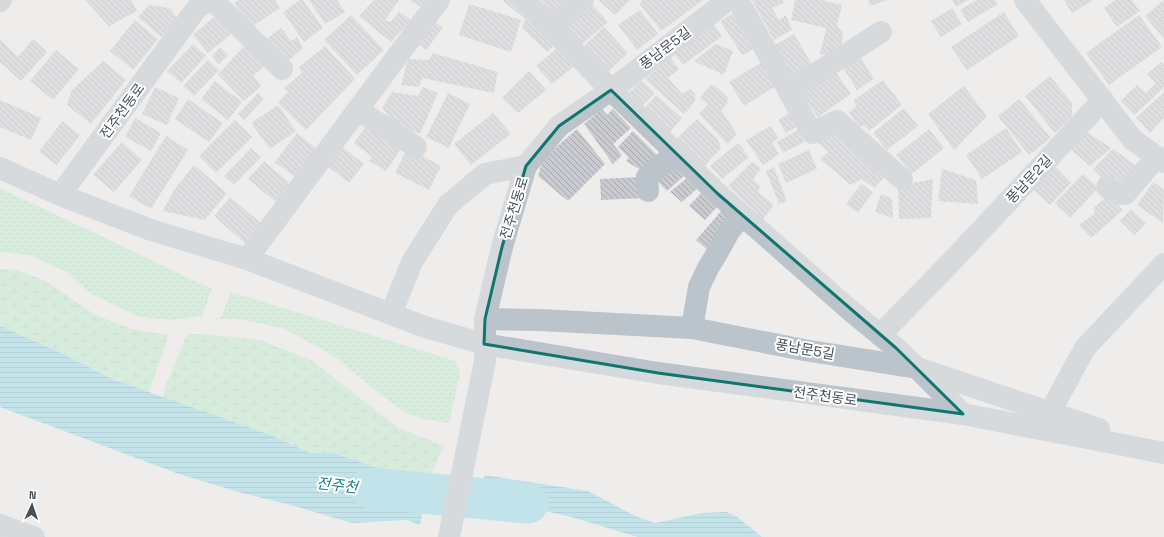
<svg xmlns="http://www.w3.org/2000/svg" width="1164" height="537" viewBox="0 0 1164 537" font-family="'Space Grotesk','Noto Sans KR',sans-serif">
<defs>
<pattern id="grass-dots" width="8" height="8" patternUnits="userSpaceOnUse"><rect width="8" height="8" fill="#bcebcb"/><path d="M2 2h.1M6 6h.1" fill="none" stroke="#a3cbb0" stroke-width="1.8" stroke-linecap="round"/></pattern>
<pattern id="wetland-marsh" width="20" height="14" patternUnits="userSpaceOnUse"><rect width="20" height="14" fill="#bcebcb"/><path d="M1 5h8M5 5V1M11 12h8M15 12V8" fill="none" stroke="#a3cbb0"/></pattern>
<pattern id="water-rules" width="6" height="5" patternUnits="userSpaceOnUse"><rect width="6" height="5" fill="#8bd7e5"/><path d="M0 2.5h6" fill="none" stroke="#73b1bc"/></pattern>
<pattern id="building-back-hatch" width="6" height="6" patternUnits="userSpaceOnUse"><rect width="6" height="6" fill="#cacbd1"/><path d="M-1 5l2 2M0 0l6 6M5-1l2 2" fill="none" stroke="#a6a7ac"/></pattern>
</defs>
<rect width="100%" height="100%" fill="#efecec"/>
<g fill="url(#grass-dots)">
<path d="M0,188L212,289L202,316L170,320L140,317L93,295L65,271L29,255L0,252Z"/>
<path d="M231,292L456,361L460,374L449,423L424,419L406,413L377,392L337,358L285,329L240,319H220Z"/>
</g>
<g fill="url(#wetland-marsh)">
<path d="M0,269L17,270L46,281L94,314L131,329L169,335L149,392L112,379L59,352L0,326Z"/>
<path d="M187,334H206L260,340L311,360L399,428L444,446L430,477L378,468L334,453H309L273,436L164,397V390Z"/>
</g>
<g fill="url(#water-rules)">
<path d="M0,326L59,352L112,379L231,421L273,436L309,453H334L378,468L430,477L420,525L407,520L352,523L291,505L242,493L179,474L0,407Z"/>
<path d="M477,474L588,491L635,516L655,523L702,513L726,512L736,516L762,537H638L571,517L545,511L499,510L468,515Z"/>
</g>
<path fill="#efecec" d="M477,472L485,473L476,515L467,516L466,514L475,474Z"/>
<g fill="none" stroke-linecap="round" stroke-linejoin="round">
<path stroke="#8bd7e5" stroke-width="41" d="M370,488L528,503"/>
</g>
<g fill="url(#building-back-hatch)">
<path d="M85,0H131L137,11L109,26Z"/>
<path d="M239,0H275L280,8L250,28L234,3Z"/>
<path d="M300,0H303L323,28L304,42L283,12Z"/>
<path d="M309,0H337L345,12L325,24Z"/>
<path d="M374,0H399L385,20L390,22L399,12L411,20L391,42L359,16Z"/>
<path d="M409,0H426L421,7Z"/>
<path d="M502,0H514L554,46L547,52L522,28L525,19Z"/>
<path d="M541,0H574L553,16Z"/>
<path d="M598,0H630L615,15Z"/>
<path d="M643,0H703L661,31L639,3Z"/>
<path d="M752,0H783L784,3L772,8L779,20L786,15L792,30L774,40Z"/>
<path d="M795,0H821L842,5L837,26L843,33L841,51L833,57L820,54L826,28L791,20Z"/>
<path d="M868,0H888L870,6Z"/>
<path d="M952,0H968L956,7Z"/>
<path d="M976,0H995L998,4L968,22L960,10Z"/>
<path d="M1064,0H1093L1072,13Z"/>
<path d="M1115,0H1132L1140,11L1117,27L1104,8Z"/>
<path d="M1164,0V39L1145,16Z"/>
<path d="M590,2L608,22L580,46L563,27Z"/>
<path d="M469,4L521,20L511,52L459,35Z"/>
<path d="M149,5L170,8L177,18L161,37L138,17Z"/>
<path d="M952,8L962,24L941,37L931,21Z"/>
<path d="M640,10L658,34L637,50L618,25Z"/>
<path d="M737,11L758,47L742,55L720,21Z"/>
<path d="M220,12L235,31L208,53L193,35Z"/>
<path d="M1004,12L1019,36L967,70L951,47Z"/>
<path d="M351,15L384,50L357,75L324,40Z"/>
<path d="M1139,15L1162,47L1109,85L1086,53Z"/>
<path d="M135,20L158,39L133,70L110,51Z"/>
<path d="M435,22L443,28L426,50L418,44Z"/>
<path d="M714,24L722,36L683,65L674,54Z"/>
<path d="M604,27L628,53L606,74L582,48Z"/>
<path d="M281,28L291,41L297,37L303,48L285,64L265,40Z"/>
<path d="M794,34L814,68L793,80L773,46Z"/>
<path d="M0,39L18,57L33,39L47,52L21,81L1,63L0,64Z"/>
<path d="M247,43L265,66L253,75L261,86L244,101L218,74Z"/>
<path d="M193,44L206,56L181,83L167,71Z"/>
<path d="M716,44L733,51L724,75L694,61Z"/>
<path d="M325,46L355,79L306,130L278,103L288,91L284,88L302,73L299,67Z"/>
<path d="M220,47L228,55L219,64L212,56Z"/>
<path d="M557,48L573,67L552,84L536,66Z"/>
<path d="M56,50L79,69L53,100L30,81Z"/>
<path d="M433,53L498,72L494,93L422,78L419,87L401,85L408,59L429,60Z"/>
<path d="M859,55L874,79L857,90L842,66Z"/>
<path d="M670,57L679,69L668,78L682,94L690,89L695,94V101L684,114L645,79Z"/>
<path d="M208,60L219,70L194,96L183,86Z"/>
<path d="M103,61L126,80L91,124L67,105L72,90Z"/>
<path d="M764,61L779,84L744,106L729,82Z"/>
<path d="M1161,62L1164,65V87L1135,115L1121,101L1137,85L1146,93L1156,83L1147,74Z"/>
<path d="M529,71L546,90L518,113L502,98Z"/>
<path d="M835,71L851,94L818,117L801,94Z"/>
<path d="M1050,76L1072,103V117L1055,133L1025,96Z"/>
<path d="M641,80L655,93L642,106L629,93Z"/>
<path d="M883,80L902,105L869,131L864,125L860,128L849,113L856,106L854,100Z"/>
<path d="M215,81L242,102L228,120L201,99Z"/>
<path d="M711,84L718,88L729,99L726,105L721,110L737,134L727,144L699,114L708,104L700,98Z"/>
<path d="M964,86L987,116L954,150L928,114Z"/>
<path d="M155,87L179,98L167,125L142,114Z"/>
<path d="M423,87L438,93L420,134L403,128L391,120L382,108L392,92L418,96Z"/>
<path d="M1164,92V118L1150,133L1136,118Z"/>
<path d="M258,93L264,99L244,120L238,114Z"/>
<path d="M448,93L470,104L449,148L426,137Z"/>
<path d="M656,95L682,118L669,133L643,110Z"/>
<path d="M188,99L223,123L209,142L175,119Z"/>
<path d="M1019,99L1051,138L1029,155L998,116Z"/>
<path d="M0,100L41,118L31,140L0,127Z"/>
<path d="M278,105L296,131L270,149L251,123Z"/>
<path d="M904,108L918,126L887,150L873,133Z"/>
<path d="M602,109L607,115L613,109L631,128L613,144L622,155L613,164L584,124Z"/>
<path d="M794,111L802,124L786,133L778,120Z"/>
<path d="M493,113L511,134L471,165L454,144Z"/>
<path d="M135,118L161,133L151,151L125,137Z"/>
<path d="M697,119L717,138L721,148L705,166L675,140Z"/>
<path d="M235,120L252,137L216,173L199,156Z"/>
<path d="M62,121L80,135L57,165L39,152Z"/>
<path d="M367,125L403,146L386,171L369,161L372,157L354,143Z"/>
<path d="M770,126L779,138L772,142L779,154L763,165L746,140Z"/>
<path d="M1006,128L1022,152L982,179L966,155Z"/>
<path d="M577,129L605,164L568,201L538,176L543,159Z"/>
<path d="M838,129L888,173L875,188L861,179L851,185L820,159L828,152L815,140Z"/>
<path d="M929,129L944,148L912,174L896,155Z"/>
<path d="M798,130L804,142L783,153L777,142Z"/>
<path d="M1084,130L1111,148L1090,166L1070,149Z"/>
<path d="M633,131L659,157L644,172L626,161L629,158L618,147Z"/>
<path d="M297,133L317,149L295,177L275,162Z"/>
<path d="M166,136L188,150L151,209L129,196Z"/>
<path d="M122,142L142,160L114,192L93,175Z"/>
<path d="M738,143L749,157L722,179L710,166Z"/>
<path d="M342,147L364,164L349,183L327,166Z"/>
<path d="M251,148L261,157L234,185L224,176Z"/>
<path d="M407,148L441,166L429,190L395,173Z"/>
<path d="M1113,149L1142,170L1122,187L1115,178L1107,183L1093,169Z"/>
<path d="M809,150L817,169L786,183L778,164Z"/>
<path d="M264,161L291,184L276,202L248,179Z"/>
<path d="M752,162L761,168L753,179L760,186L758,192L774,205L763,219L728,186Z"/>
<path d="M1051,163L1071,183L1050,205L1029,185Z"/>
<path d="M194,165L227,193L205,220L163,211L174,190Z"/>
<path d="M673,165L685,175L667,191L656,180Z"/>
<path d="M774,167L787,201L779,204L766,171Z"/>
<path d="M942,169L976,180L978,204L938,201Z"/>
<path d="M1083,174L1098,188L1070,218L1055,203Z"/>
<path d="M642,177L643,198L601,200L600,179Z"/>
<path d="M687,178L699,187L682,202L670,192Z"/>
<path d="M933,179L931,218L899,219L898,186Z"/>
<path d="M1153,182L1164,190L1163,223L1137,205Z"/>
<path d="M861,184L873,192L858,213L846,204Z"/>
<path d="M702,192L718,206L705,220L689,206Z"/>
<path d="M881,194L892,198L893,218L875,212Z"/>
<path d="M1107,196L1123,210L1091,238L1079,225L1095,213L1093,209Z"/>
<path d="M230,197L262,224L245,243L214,216Z"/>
<path d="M723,209L734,218L708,250L696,240Z"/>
<path d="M1131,209L1146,223L1135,235L1120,221Z"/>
</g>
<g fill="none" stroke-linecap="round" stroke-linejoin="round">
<g stroke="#bbc4ca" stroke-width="22">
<path d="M213,0L282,69"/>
<path d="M524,0L611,90L718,194L851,311L896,348L917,368L963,414"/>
<path d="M738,0L812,133L837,121L902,179"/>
<path d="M1025,0L1133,140L1164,162"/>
<path d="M0,1L1,0"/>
<path d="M550,27L583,0"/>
<path d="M789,91L881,32"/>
<path d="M358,110L416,147"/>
<path d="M0,168L60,195L151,230L247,259L425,327L484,344L658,373L963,414L1164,453"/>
<path d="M1107,187L1119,194H1125L1157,157"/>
<path d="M648,191L647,177L676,153"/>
<path d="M60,195L197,8L210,0"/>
<path d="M247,259L439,0"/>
<path d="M391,314L412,262L448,205L485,174L526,166"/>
<path d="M485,319L540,320L692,328L804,350L917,368L1099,429"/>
<path d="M692,328L699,287L708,268L716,255L730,230L742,216"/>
<path d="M880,335L955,258L1103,100"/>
<path d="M1050,412L1085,348L1164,264"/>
<path d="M0,525L34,537"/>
<path d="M449,537L485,361V319L502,247L526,166L559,126L611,90L728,0"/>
</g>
</g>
<path d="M0 0H1164V537H0ZM611,90L718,194L896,348L963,414L658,373L484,344L485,319L502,247L526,166L559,126Z" fill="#efecec" fill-opacity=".55" fill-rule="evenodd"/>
<path fill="none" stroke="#0f766e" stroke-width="3" stroke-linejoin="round" d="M611,90L718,194L896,348L963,414L658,373L484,344L485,319L502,247L526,166L559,126Z"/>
<g text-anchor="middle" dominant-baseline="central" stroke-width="4" stroke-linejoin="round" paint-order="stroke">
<g font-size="14" fill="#465058" stroke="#fff">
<text transform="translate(665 48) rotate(-37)">풍남문5길</text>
<text transform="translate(122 111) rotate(-54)">전주천동로</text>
<text transform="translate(1029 179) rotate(-47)">풍남문2길</text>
<text transform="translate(514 208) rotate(-73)">전주천동로</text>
<text transform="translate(805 349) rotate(10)">풍남문5길</text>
<text transform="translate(825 396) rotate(8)">전주천동로</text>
</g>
<g font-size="15" font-style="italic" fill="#158094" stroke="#fff">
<text transform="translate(337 485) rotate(7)">전주천</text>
</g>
</g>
<g transform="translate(32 505) rotate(3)" stroke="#ffffff" stroke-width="3" paint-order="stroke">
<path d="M0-3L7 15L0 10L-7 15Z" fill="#465058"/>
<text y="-6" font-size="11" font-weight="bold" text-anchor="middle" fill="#465058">N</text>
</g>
</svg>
